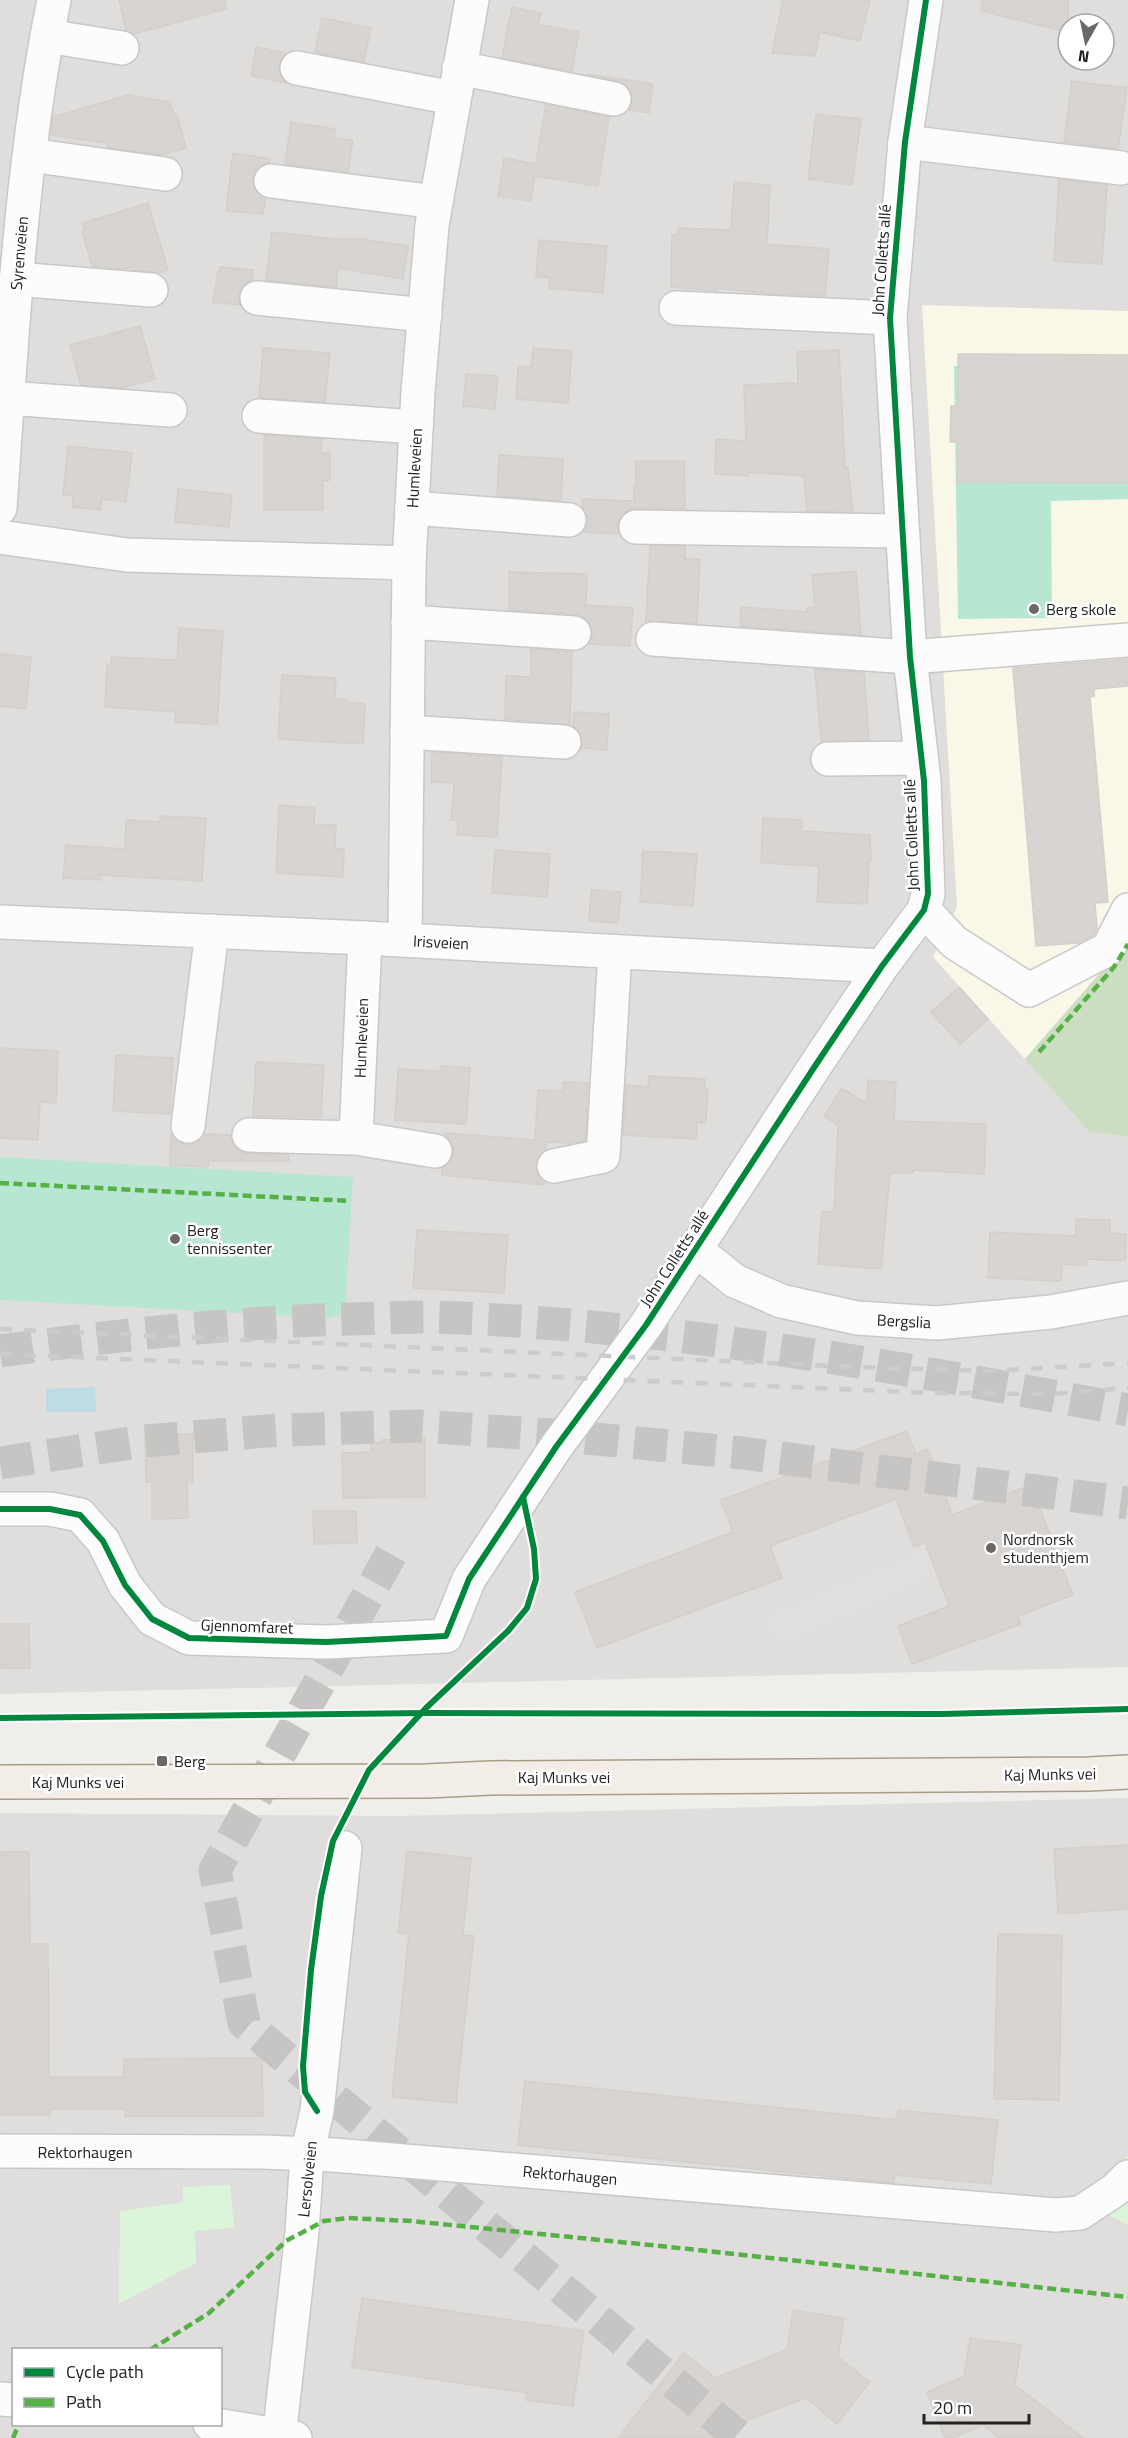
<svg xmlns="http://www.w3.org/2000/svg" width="1128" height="2438" viewBox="0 0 1128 2438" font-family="'Titillium Web',sans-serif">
<rect width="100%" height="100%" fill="#f0eeeb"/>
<g fill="#dfdedc" fill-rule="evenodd">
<path d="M0,0H1128V1667L0,1694ZM1068,24H1104V60H1068Z"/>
<path d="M1128,1798V2156L1085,2203L1128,2225V2438H0V1813L397,1816ZM14,2350H220V2424H14Z"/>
</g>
<path fill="#f8f7e8" d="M922,305L1128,311V929L1108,964L1025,1059L933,957L957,907Z"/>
<path fill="#cbdec1" d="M1128,929V1137L1089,1131L1025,1059L1108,964Z"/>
<g fill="#daf5da">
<path d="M1128,2156V2225L1085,2203Z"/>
<path d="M230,2185L234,2228L195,2231L196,2263L119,2304L120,2211L183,2202V2187Z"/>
</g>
<g fill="#b7e6d2">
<path d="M1128,364V499L1051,501L1052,618L958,619L954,366Z"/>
<path d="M0,1157L353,1177L345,1312L330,1318L0,1300Z"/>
</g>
<path fill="#e0dfde" d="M929,1549L938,1574L779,1646L764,1617Z"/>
<path fill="#bfdbe3" d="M95,1387L96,1412H46V1389Z"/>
<g fill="#d7d4d2" stroke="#d3d0cc" stroke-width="1.5">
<path d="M119,0H225L226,9L134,34L126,30Z"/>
<path d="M783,0H870L860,41L820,32L815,56L772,53Z"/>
<path d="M983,0H1068V32L981,11Z"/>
<path d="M512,7L541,13L538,24L579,32L572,71L502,58Z"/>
<path d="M322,18L371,28L364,62L315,52Z"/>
<path d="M256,47L286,53L279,65L280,75L286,83L251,76Z"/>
<path d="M586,74L653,84L649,113L629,110L632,102V94L626,85L618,81Z"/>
<path d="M1072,81L1127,88L1118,149L1064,142Z"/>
<path d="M128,95L170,102L174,115L177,114L186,148L162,155L107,147L106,143L51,135L53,117Z"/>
<path d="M546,104L609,117L598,186L535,176L531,201L498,196L504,158L536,164Z"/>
<path d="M816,114L861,119L852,185L808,179Z"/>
<path d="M291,122L335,129L334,138L353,140L348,172L285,164Z"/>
<path d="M233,153L270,159L269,163L256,169L253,178L254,189L265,198L263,214L226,211Z"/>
<path d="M1059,179L1107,185L1102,264L1054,261Z"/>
<path d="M734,182L770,185L767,244L829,249L825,296L762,293L716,288V291L671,287L672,235H678V228L731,230Z"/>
<path d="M148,203L168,270L158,273L132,270L131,267L125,269L92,266L82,231L85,230L83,223Z"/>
<path d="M272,232L336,239H360L408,246L403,279L338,268L336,287L266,280Z"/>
<path d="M539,240L607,246L603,293L549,288L550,278L536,277Z"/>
<path d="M220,267L253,270L252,280L242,287L238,296L240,305L213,302L218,271H220Z"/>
<path d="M140,326L155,379L122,388L81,385L70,345Z"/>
<path d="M263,348L330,353L325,402L259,398Z"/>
<path d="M533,348L572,351L568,403L516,399L518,366L531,367Z"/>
<path d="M839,350L845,468L848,467L853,512L807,511L804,476L748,472V476L715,474L716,439L746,441L744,385L798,383L797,352Z"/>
<path d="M958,354L1128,355V483L957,482L958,442H950L951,406H958Z"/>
<path d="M466,374L498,376L495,409L463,406Z"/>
<path d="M264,435L322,439L321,453H330V480L323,481V510H264Z"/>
<path d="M68,446L132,453L126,502L102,499L100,510L72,507L73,496L63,495Z"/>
<path d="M499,455L563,459L561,501L497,496Z"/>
<path d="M636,461H684L685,509L636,508L627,510L620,517L617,526L619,534L583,532L588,521L586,512L582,507L583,499L634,501V487H636Z"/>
<path d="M178,489L232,495L229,527L175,522Z"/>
<path d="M650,546H685V559H700L697,623L646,622Z"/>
<path d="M856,571L861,635L740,626L741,607L807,612V608L815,607L812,575Z"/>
<path d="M509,572L587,574L586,605L633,608L630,646L589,644L593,635L591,625L585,618L576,614L509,610Z"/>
<path d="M179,628L223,631L217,725L175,722L176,712L105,707L107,664H111V657L177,660Z"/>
<path d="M531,649L572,652L570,725L505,719L506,676L531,677Z"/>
<path d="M0,654L31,657L26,709L0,706Z"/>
<path d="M1128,659V686L1094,689V696L1090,697L1108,902L1095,903L1097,928L1094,935L1079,943L1036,946L1013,668Z"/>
<path d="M815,669L864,673L869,740L821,742Z"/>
<path d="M282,675L336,678L335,699H346V702L365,704L363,744L278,739Z"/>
<path d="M574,712L609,714L607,750L581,748V734L573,726Z"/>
<path d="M432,752L502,757L497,837L457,835L458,820H451L454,783L431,782Z"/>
<path d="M279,805L315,808L314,824L336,825L335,848L344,849L343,877L276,873Z"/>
<path d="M160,816L206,818L202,881L100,875V880L63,878L66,845L125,849L126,820L160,822Z"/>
<path d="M763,818L802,820V831L870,835L871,861H869L867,904L817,902L819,866L761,863Z"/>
<path d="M495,850L550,854L547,897L492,893Z"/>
<path d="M643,851L697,854L693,906L640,902Z"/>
<path d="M591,890L621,892L618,923L589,921Z"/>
<path d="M959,987L988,1019L960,1044L931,1012Z"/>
<path d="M0,1048L58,1051L56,1103L40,1102L38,1140L0,1138Z"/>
<path d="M116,1055L173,1058L170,1114L113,1111Z"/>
<path d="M256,1062L324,1065L321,1117L253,1116Z"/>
<path d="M441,1066L470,1068L466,1124L395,1120L398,1069L441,1071Z"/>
<path d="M649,1076L705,1079L704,1089H708L706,1123L697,1122L696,1139L623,1135L626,1085L648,1087Z"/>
<path d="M868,1080L896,1082L894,1121L986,1124L984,1174L913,1170V1173H890L881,1269L818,1264L822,1211L834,1212L838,1125L824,1116L842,1088L867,1104Z"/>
<path d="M564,1082L588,1083L585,1141L571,1143L547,1142L546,1150L536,1160V1169L540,1178L545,1182L544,1185L442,1175V1168L450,1162L454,1153L452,1144L445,1133L535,1140L538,1090L563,1091Z"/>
<path d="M171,1134L177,1141L186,1145L196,1143L204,1134L230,1135L233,1144L240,1151L248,1154L289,1155V1161H209L208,1167L170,1165Z"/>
<path d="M1076,1219L1110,1220V1233L1126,1234L1125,1261L1087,1259L1086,1266L1062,1264L1061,1281L988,1278L990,1232L1076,1236Z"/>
<path d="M417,1230L508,1235L504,1293L413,1288Z"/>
<path d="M907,1431L916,1454L928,1449L952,1515L1031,1485L1073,1595L1018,1616L1021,1624L912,1664L898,1626L949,1606L925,1543L914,1547L896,1499L770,1546L782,1578L597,1648L575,1592L733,1532L721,1500Z"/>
<path d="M145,1434H193V1482H187L188,1518L152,1519V1482H146Z"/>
<path d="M425,1438V1497L343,1498L342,1453L371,1452V1442L381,1443V1440Z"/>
<path d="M313,1511H356L357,1543L314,1544Z"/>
<path d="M0,1624H29L30,1668H0Z"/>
<path d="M1128,1845V1909L1058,1914L1054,1849Z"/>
<path d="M407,1851L471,1858L463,1935L474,1936L456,2103L392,2097L409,1934L398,1933Z"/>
<path d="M0,1852H29L30,1944H48L49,2077H124V2059L262,2058L263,2116H125V2109H50V2115H0Z"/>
<path d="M998,1934L1062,1935L1059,2100L994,2099Z"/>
<path d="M525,2081L897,2120L898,2110L998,2120L991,2184L895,2175L894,2183L518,2145Z"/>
<path d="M362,2298L584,2331L573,2406L526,2400L527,2393L352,2367Z"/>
<path d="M793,2310L844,2318L838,2357L870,2382L837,2424L806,2398L735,2425L733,2438H618L684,2353L715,2378L787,2350Z"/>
<path d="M970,2338L1021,2345L1015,2385L1083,2438H999L983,2425L953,2438H945L927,2392L964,2377Z"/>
</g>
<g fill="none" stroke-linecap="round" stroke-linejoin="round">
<path stroke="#c7c5c3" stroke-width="33" stroke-dasharray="33 16" stroke-linecap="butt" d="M391,1554L215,1870L244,2023L740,2438"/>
<g stroke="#c7c5c3" stroke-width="33" stroke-dasharray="33 16" stroke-linecap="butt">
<path d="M0,1351C117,1335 234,1322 352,1319C379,1318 406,1317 432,1317C667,1324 898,1367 1128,1410"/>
<path d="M0,1463L144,1441L279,1430L420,1426L565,1436L742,1453L1128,1503"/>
</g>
<defs>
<g id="minor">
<path d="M47,36L122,48"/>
<path d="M297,68L453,98"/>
<path d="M459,68L614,99"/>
<path d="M905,142L1121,168"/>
<path d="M30,155L165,174"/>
<path d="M271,181L436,202"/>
<path d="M16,279L151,290"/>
<path d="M257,298L425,315"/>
<path d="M676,308L890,318"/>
<path d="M8,398L170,410"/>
<path d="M259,416L416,427"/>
<path d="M0,508C12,338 20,167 54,0"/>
<path d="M412,508L569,520"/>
<path d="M636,527L902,531"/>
<path d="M0,537L127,555L409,563"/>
<path d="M408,622L574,633"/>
<path d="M653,639L910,657L1128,640"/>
<path d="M407,732L564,742"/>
<path d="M828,759L921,758"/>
<path d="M924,910L954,942L1029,990L1108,949L1128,910"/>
<path d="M0,922L365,938L882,966"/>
<path d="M405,940L409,563L418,392L432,225L472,0"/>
<path d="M188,1126L212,931"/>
<path d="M249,1135L356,1138L435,1151"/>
<path d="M356,1138L365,938"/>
<path d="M554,1166L603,1156L615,952"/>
<path d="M696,1250L735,1281L781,1301L857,1318L937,1323L1051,1312L1128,1298"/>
<path d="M0,1509H50L80,1515L103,1541L125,1585L152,1619L189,1638L326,1642L446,1636L469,1579L523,1497L556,1447L646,1325L815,1066L882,966L924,910L928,894L924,781L910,657L890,318L905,142L926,0"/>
<path d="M0,2151L264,2152L333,2155L1055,2215L1080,2213L1115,2190L1128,2177"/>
<path d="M0,2399L14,2400"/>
<path d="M210,2424L295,2438"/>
<path d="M279,2438L302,2232L307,2155L317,2111L345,1848"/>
</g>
<path id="major" d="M0,1782L426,1781L491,1778L1089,1774L1128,1772"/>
</defs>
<use href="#minor" stroke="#c9c8c7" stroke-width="36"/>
<use href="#major" stroke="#a79c86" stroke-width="36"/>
<use href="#minor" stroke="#fdfcfc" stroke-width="33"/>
<use href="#major" stroke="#f3ede7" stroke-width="33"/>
<g stroke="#ccc" stroke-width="4.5" stroke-dasharray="12 12" stroke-linecap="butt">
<path d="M0,1329L856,1367L990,1371L1128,1363"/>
<path d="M0,1354L932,1393L1052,1394L1128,1388"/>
</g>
<g stroke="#55b145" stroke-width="4.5" stroke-dasharray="9 4.5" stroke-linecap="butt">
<path d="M1039,1052L1114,967L1128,944"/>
<path d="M0,1183L350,1201"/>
<path d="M150,2350L209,2313L286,2241L324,2221L348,2218L411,2221L670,2247L1128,2297"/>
<path d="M13,2438L19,2424"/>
</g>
<defs>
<g id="cycleway">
<path d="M0,1509H50L80,1515L103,1541L125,1585L152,1619L189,1638L326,1642L446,1636L469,1579L523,1497L556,1447L646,1325L815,1066L882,966L924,910L928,894L924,781L910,657L890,318L905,142L926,0"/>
<path d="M0,1718L426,1713L942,1714L1128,1709"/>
<path d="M317,2111L305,2092L303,2066L311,1970L321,1896L333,1841L369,1770L426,1708L508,1631L527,1608L536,1579L534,1549L523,1497"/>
</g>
</defs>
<use href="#cycleway" stroke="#fff" stroke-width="10"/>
<use href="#cycleway" stroke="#00873e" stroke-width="6"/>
</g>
<g fill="#6a6968" stroke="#fff" stroke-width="2">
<circle cx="1034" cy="609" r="6"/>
<circle cx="175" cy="1239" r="6"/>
<circle cx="991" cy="1548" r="6"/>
<rect x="156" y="1755" width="12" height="12" rx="3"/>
</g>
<g text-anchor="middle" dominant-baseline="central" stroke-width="5" stroke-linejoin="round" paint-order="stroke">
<g font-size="16" fill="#222" stroke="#fff">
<text transform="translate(19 253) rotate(-85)">Syrenveien</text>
<text transform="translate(881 260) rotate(-86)">John Colletts allé</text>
<text transform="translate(414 468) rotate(-87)">Humleveien</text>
<text transform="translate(911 835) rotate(-92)">John Colletts allé</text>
<text transform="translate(441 942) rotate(3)">Irisveien</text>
<text transform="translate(361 1038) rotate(-88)">Humleveien</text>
<text transform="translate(674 1258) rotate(-57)">John Colletts allé</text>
<text transform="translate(904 1321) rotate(3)">Bergslia</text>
<text transform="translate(247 1626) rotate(2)">Gjennomfaret</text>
<text transform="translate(1050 1774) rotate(-1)">Kaj Munks vei</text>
<text x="564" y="1777">Kaj Munks vei</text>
<text x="78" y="1782">Kaj Munks vei</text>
<text x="85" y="2152">Rektorhaugen</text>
<text transform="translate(570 2175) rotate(5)">Rektorhaugen</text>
<text transform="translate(307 2179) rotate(-84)">Lersolveien</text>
</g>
<g font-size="16" fill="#222" stroke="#fff" text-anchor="start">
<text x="1046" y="609">Berg skole</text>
<text x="187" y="1230">Berg<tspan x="187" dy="18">tennissenter</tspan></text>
<text x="1003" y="1539">Nordnorsk<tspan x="1003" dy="18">studenthjem</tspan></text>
<text x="174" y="1761">Berg</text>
</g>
</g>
<rect x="12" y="2348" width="210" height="78" fill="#ffffff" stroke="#a7a7a7" stroke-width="1.5"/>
<rect x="24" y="2368" width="30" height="9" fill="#00873e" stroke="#a7a7a7" stroke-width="1.5"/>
<text x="66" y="2378" font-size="18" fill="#222222">Cycle path</text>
<rect x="24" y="2398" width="30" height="9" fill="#55b145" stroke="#a7a7a7" stroke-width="1.5"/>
<text x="66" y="2408" font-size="18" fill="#222222">Path</text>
<g transform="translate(1086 42) rotate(189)"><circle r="28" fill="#ffffff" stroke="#a7a7a7" stroke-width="1.5"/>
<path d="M0-4.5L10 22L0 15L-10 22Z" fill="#6a6968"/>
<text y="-9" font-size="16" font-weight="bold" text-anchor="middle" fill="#222222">N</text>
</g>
<path d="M924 2414v9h105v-9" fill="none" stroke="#222222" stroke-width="3"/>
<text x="933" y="2414" font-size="18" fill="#222222" stroke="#ffffff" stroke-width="4.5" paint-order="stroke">20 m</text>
</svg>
